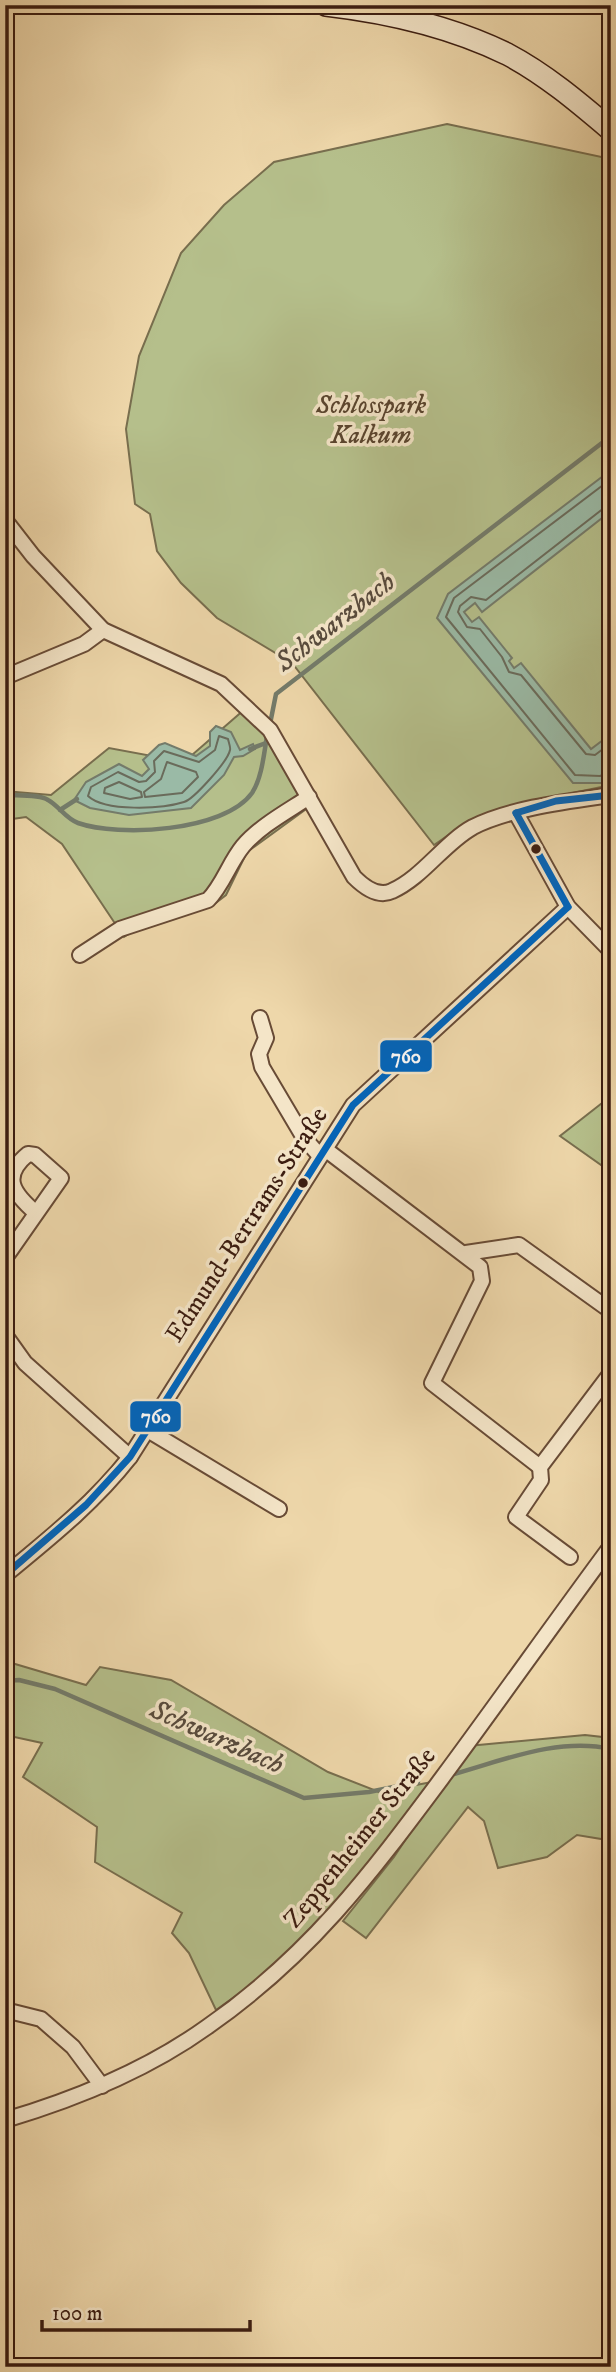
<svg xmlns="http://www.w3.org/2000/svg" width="616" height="2372" viewBox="0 0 616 2372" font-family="'IM FELL DW Pica',serif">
<rect width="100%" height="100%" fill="#eed7aa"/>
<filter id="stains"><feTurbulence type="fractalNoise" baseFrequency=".00286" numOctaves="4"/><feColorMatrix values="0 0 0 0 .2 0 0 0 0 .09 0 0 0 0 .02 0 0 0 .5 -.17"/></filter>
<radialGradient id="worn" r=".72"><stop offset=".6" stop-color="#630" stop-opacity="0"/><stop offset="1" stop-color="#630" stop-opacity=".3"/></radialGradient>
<g fill="#b5bf8b" stroke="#786e4e" stroke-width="2">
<path d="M447,124L611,159V785L515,805L469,821L434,845L292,663L217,618L181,583L157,551L150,514L135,504L126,429L139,356L181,253L224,205L274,162Z"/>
<path d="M245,709L274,746L309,807L247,852L226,895L213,905L135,930L124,937L62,844L26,817L5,820V791L51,795L109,748L184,762Z"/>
<path d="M611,1096V1172L560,1136Z"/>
<path d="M5,1661L86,1685L100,1667L171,1680L328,1772L379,1792L432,1782L346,1894L277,1967L216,2010L189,1953L172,1933L182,1913L95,1862L97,1827L23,1777L42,1743L5,1735Z"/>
<path d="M585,1735L611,1738V1846L607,1840L577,1835L547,1857L498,1868L484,1821L468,1807L366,1938L343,1921L394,1857L468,1746Z"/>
</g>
<g fill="#9abaa6" stroke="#747b6a" stroke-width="2">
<path d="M611,470V511L482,612L475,603L464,612L472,622L479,617L512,658L509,661L514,668L521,663L591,749L611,734V777L603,783H573L437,618L448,594Z"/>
<path d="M216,726L231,732L240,750L253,744L255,749L243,756L234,757L224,775L191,808L129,815L90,808L74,800L86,782L119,764L142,776L149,769L143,760L159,745L165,743L196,756L210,746V732Z"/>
</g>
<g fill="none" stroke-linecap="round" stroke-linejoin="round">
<g stroke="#6a6b5b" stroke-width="2">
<path d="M611,479L454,598L446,617L575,775L600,776L611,772"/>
<path d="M611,506L604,508L486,600L471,597L460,606L458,612L467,627L480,629L502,657L509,672L521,675L586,754L595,755L611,743"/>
<path d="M219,736L228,739C228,740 231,748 230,750C228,761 194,799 184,802C162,809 105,812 88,796L91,787L118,772L139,782L146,781L155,772L154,761L164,751L199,762L215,750Z"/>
<path d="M167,762L196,772L198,777L182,793L145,797L144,792L161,779Z"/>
<path d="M119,782L141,792L142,797L130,799L104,793L105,788Z"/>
</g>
<g stroke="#747b6a" stroke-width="4.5">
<path d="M270,724L276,694L611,436"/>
<path d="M250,749L266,743"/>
<path d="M5,795C17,796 38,794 48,800C58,805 66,819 78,823C118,837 224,832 252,793C262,778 264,753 267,736"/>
<path d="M60,810L77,799"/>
<path d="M5,1681L19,1680L55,1689L304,1798L369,1792L418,1782"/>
<path d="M454,1774C504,1760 559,1737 611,1749"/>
</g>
<defs>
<g id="street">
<path d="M5,520L33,556L103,630L221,684L270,730L354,877C364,887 378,898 392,891C423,877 444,843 473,827C510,808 570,801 611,795"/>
<path d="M5,677L84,644L103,630"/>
<path d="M516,813L568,907L611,951"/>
<path d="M80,955L120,929L208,900C223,885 229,863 243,846C260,826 288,811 309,797"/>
<path d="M260,1018L266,1038L259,1054L262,1067L304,1138L320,1156"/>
<path d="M325,1149L480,1267L482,1281L432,1383L540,1467"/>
<path d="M466,1253L519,1245L611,1311"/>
<path d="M5,1258L61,1178L35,1155L28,1154C0,1177 14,1194 36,1213"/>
<path d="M5,1335L25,1363L130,1457"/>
<path d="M611,1335V1339"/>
<path d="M146,1429L279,1509"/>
<path d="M570,1557L516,1517L541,1480L540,1467L611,1373"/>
<path d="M5,1575C50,1538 94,1503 130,1457L353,1105L568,907"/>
<path d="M5,2010L41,2019L73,2047L102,2086"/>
<path d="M5,2120C76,2099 147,2070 207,2027C309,1956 369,1876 442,1778C499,1701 554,1623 611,1546"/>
</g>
<path id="secondary" d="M326,5C386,12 452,27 507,54C545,74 578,102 611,130"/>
</defs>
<use href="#street" stroke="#684b36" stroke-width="18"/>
<use href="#secondary" stroke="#3b1c10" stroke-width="24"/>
<use href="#street" stroke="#f4e5c8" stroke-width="14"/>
<use href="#secondary" stroke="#f4e5c8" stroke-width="21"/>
<defs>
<g id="bus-1">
<path d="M516,813L568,907"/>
<path d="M516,813L556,801L611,795"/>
<path d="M5,1575L86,1505L130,1457L353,1105L568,907"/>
</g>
</defs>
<use href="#bus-1" stroke="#f4e5c8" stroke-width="12"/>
<use href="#bus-1" stroke="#0065bd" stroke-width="7"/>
</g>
<g fill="#3b1c10" stroke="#f4e5c8" stroke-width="2.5">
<circle cx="536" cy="849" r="6"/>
<circle cx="303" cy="1183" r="6"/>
</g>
<g text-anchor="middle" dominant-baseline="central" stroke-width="7" stroke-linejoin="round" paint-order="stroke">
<g font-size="26" font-style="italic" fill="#5a452f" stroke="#f4e5c8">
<text x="371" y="405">Schlosspark<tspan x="371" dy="30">Kalkum</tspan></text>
</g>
<g font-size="26" fill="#3b1c10" stroke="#f4e5c8">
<text transform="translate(247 1225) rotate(-57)">Edmund-Bertrams-Straße</text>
<text transform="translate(360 1838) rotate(-51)">Zeppenheimer Straße</text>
</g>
<g font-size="28" font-style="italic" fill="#584b3d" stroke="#f4e5c8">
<text transform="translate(335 622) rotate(-38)">Schwarzbach</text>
<text transform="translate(217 1737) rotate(24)">Schwarzbach</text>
</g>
</g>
<g stroke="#f4e5c8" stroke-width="2.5">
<rect x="379" y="1039" width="54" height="34" rx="7" fill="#0065bd"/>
<rect x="129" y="1400" width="53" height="33" rx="7" fill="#0065bd"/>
</g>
<g font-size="19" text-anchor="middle" font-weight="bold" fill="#fff">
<text x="406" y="1063">760</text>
<text x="156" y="1423">760</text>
</g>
<rect width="616" height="2372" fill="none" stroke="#eed7aa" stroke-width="28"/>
<rect x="7" y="7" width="602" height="2358" fill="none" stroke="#3b1c10" stroke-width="3.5"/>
<rect x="14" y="14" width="588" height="2344" fill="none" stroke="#3b1c10" stroke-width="2"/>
<path d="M42 2320v10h208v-10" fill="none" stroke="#3b1c10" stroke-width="3.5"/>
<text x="52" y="2320" font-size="21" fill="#3b1c10" stroke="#f4e5c8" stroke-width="5" paint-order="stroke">100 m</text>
<rect width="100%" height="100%" filter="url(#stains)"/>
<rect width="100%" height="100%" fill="url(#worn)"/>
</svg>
